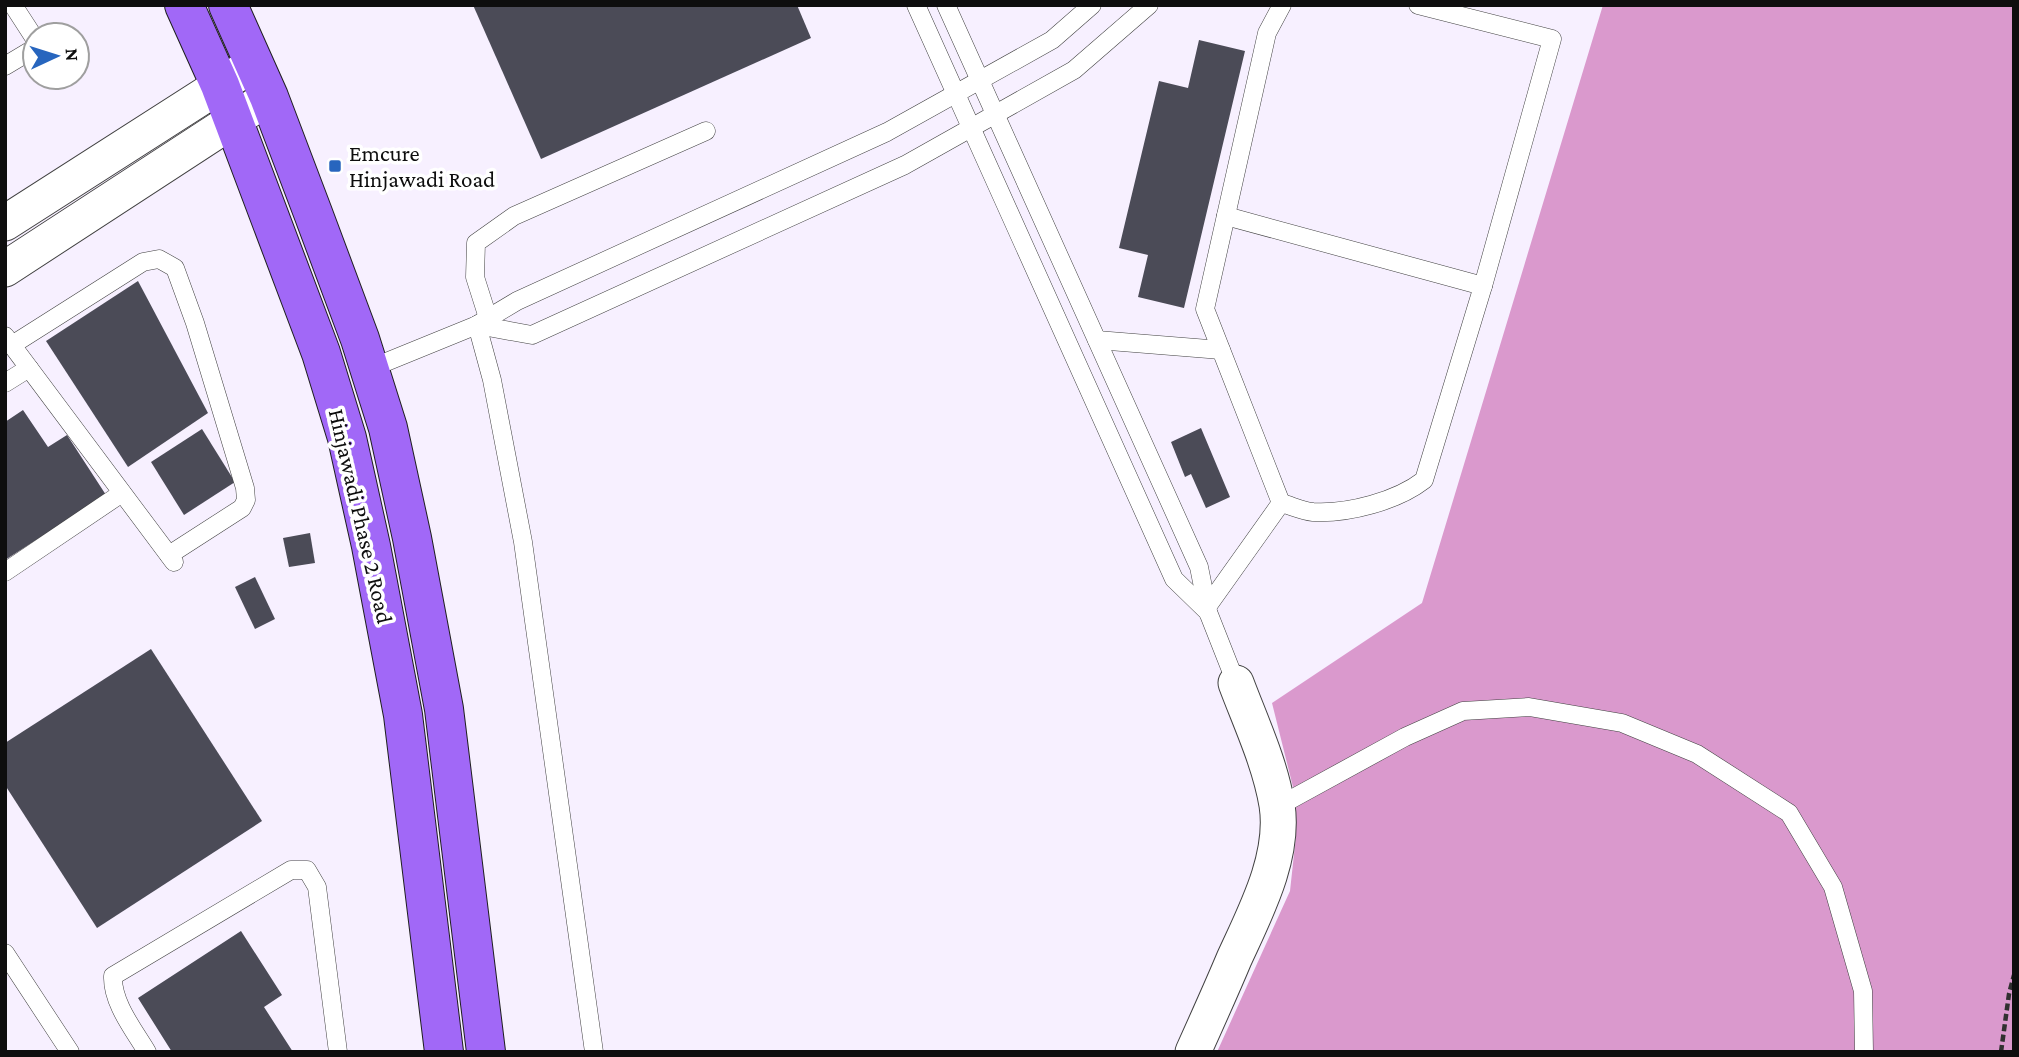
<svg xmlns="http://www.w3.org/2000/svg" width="2019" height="1057" viewBox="0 0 2019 1057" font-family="'Crimson Pro',serif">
<rect width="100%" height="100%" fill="#f7f0ff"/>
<path fill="#da99cd" d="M1603,5H2014V1052H1217L1290,891L1296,836L1294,791L1272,703L1422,603Z"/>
<g fill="#4b4b57">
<path d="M473,5H797L811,38L541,159Z"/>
<path d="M1199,40L1245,51L1184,308L1138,297L1148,255L1119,248L1159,81L1188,88Z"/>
<path d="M138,281L208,413L128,467L46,341Z"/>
<path d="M23,410L48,447L67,435L106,495L5,560V422Z"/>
<path d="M1201,428L1230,497L1206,508L1191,474L1185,477L1171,442Z"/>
<path d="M202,429L235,482L184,515L151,462Z"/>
<path d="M310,533L315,563L289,567L283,538Z"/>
<path d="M255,577L275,619L255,629L235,587Z"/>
<path d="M151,649L262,821L97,928L5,785V743Z"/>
<path d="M241,931L282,995L264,1007L293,1052H172L138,998Z"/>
</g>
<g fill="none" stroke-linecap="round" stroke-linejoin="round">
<defs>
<g id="service">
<path d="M13,5L35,39"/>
<path d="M916,5L1174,579L1208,612"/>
<path d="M946,5L1199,567L1208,612L1236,683"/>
<path d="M5,66L35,48"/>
<path d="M1226,216L1483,286L1552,39L1418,5"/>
<path d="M488,318L475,277L476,243L514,216L706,131"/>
<path d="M477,325L532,335L905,165L1074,70L1149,5"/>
<path d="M477,325L492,380L523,542L594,1052"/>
<path d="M5,336L174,562"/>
<path d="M1097,340L1221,350"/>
<path d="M12,345L143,262L159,259L175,268L195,323L245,488L246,500L242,508L169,555"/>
<path d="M369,369L477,325L517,301L887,132L1052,40L1092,5"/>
<path d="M5,383L29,368"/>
<path d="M1281,503C1292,506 1303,511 1313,512C1348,514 1397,501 1424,480L1483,286"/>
<path d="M5,572L122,493"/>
<path d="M1207,607L1281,503L1205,309L1267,33L1282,5"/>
<path d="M1277,807L1405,737L1463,711L1529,707L1622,723L1697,754L1789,813L1833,887L1863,991L1864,1052"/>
<path d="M5,953L70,1052"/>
<path d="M147,1052C134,1030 112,1003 113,976L291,870H307L317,887L338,1052"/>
</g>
<g id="minor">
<path d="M5,223L244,70"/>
<path d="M5,269L269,97"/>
<path d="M1193,1052C1207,1021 1221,990 1234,959C1255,913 1285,857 1277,805C1270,763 1251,723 1236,683"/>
</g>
<g id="primary">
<path d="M184,5L220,85L321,353L347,438L371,546L403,715L444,1052"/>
<path d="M228,5L269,97L313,213L360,339L388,428L412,538L444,709L486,1052"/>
</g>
</defs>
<use href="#service" stroke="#414141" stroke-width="19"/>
<use href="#minor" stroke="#414141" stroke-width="37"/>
<use href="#primary" stroke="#1f1f1f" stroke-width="40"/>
<path stroke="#303030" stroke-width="4.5" stroke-dasharray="7 3.5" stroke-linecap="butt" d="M2001,1052L2009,994L2014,975"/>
<use href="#service" stroke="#fff" stroke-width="18"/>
<use href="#minor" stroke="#fff" stroke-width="35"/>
<use href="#primary" stroke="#a168f7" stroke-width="38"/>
</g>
<rect fill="#2765be" stroke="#fff" stroke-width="2.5" x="328" y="159" width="14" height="14" rx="3.5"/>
<g text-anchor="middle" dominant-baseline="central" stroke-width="7" stroke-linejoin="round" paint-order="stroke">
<g font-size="23" fill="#0e0e0e" stroke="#fff" text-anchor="start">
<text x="349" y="153">Emcure<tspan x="349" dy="26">Hinjawadi Road</tspan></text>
</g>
<g font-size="23" fill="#0e0e0e" stroke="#fff">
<text transform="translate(361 516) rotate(77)">Hinjawadi Phase 2 Road</text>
</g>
</g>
<rect width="2019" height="1057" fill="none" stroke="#0e0e0e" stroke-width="14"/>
<g transform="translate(56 56) rotate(86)"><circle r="33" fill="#ffffff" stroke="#9f9f9f" stroke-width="2"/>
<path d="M0-5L12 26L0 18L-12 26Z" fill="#2765be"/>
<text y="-10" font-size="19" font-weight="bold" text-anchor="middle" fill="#0e0e0e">N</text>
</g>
</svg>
